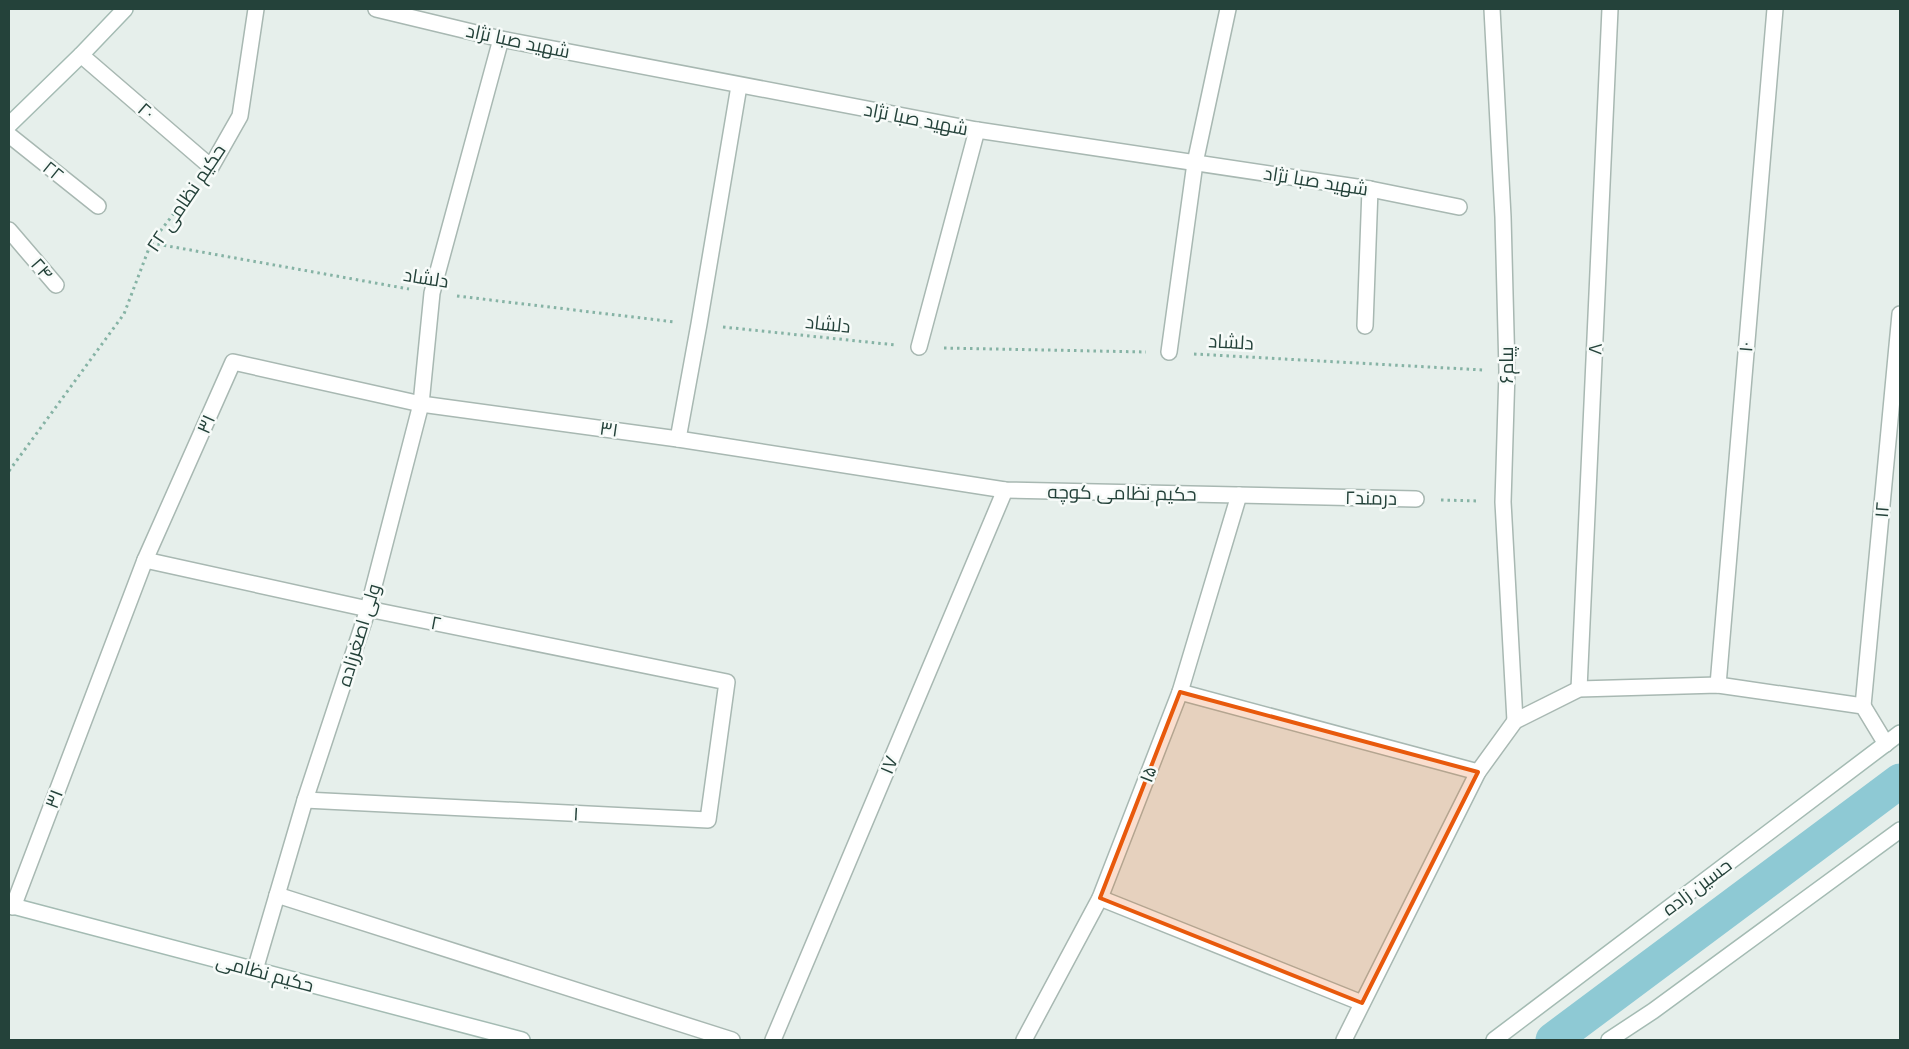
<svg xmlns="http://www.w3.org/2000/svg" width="1909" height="1049" viewBox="0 0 1909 1049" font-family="'Space Grotesk',Cairo,sans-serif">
<rect width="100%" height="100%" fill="#e6efeb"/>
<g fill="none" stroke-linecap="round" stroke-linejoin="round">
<path stroke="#8ec9d4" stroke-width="35" d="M1553,1040L1900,781"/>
<defs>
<g id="street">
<path d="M376,9L501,39L977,130L1370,189L1459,207"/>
<path d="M1492,9L1503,217L1507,371L1503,502L1515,721"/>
<path d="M81,55L211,167L240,116L256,9"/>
<path d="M739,86L699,324L678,439L1005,490L1416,499"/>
<path d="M9,135L98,206"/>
<path d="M9,230L56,285"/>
<path d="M1365,326L1370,189"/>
<path d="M919,347L977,130"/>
<path d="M1169,352L1195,163L1228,9"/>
<path d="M145,560L368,609L727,682L708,820L305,800"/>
<path d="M1718,685L1775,9"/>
<path d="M1579,689L1610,9"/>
<path d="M1180,692L1478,772"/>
<path d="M1863,706L1900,314"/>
<path d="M277,895L732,1040"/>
<path d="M1100,898L1362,1003"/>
<path d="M13,907L145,560L233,362L421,404L678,439"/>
<path d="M255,970L305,800L368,609L421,404L432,293L501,39"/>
<path d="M773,1040L1005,490"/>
<path d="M1024,1040L1100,898L1180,692L1239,495"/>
<path d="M1344,1040L1478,772L1515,721L1579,689L1718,685L1863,706L1886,744"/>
</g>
<g id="secondary">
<path d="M9,125L81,55L125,9"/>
<path d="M9,905L522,1040"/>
<path d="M1494,1040L1900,733"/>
<path d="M1609,1040L1653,1011L1900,830"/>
</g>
</defs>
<use href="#street" stroke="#a8b8b2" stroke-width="18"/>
<use href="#secondary" stroke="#a4bbb3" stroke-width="18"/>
<g stroke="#86b3a5" stroke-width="3" stroke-dasharray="2.5 4" stroke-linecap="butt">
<path d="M151,243L409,289"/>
<path d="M457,296L675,322"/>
<path d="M723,327L896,345"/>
<path d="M944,348L1146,352"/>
<path d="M1194,354L1483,370"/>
<path d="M9,471L124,314L151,243L196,185"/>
<path d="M1441,500L1479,501"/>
</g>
<use href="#street" stroke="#fff" stroke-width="15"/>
<use href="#secondary" stroke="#fff" stroke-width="15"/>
</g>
<path fill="#e8590c" fill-opacity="0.2" stroke="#e8590c" stroke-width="4" stroke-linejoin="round" d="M1180,692L1478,772L1362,1003L1100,898Z"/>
<g text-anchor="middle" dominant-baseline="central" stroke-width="5" stroke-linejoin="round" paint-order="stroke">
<g font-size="19" fill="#24423a" stroke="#f7fbf9">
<text transform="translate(518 41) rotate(12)">شهید صبا نژاد</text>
<text transform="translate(146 111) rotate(41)">۲۰</text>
<text transform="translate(916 119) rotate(11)">شهید صبا نژاد</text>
<text transform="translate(53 171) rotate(39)">۲۲</text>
<text transform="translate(1316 181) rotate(9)">شهید صبا نژاد</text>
<text transform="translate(186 198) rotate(-56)">۲۲ حکیم نظامی</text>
<text transform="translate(42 269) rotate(49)">۲۴</text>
<text transform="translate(426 278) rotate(9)">دلشاد</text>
<text transform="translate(828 324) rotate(6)">دلشاد</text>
<text transform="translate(1231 342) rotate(3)">دلشاد</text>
<text transform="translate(1746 347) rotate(-85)">۱۰</text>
<text transform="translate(1595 349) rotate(-87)">۸</text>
<text transform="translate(1506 365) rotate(-90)">۶پیام</text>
<text transform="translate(206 424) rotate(-66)">۳۱</text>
<text transform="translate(609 429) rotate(8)">۳۱</text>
<text transform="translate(1122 493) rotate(1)">حکیم نظامی کوچه</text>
<text transform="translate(1371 498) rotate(1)">درمند۲</text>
<text transform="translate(1882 510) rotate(-85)">۱۲</text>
<text transform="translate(436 623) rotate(11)">۲</text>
<text transform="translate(359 635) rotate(-73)">ولی اصغرزاده</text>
<text transform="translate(889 765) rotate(-67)">۱۷</text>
<text transform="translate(1148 774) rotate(-69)">۱۵</text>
<text transform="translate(54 799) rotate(-69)">۳۱</text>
<text transform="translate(576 814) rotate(3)">۱</text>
<text transform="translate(1697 887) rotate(-37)">حسین زاده</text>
<text transform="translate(265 973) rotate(15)">حکیم نظامی</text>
</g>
</g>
<rect width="1909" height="1049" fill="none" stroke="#24423a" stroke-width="20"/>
</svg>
